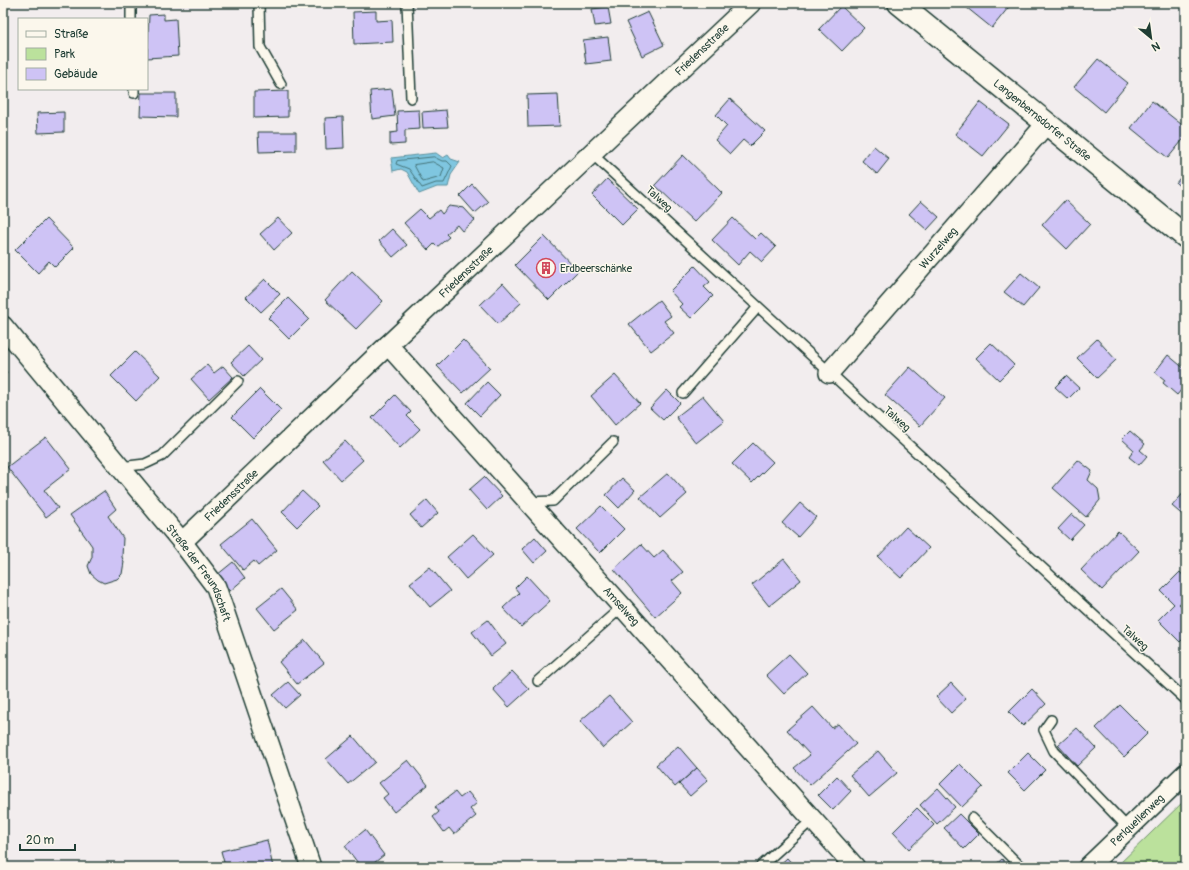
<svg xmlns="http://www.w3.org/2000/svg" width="1189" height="870" viewBox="0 0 1189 870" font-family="Pangolin,sans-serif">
<rect width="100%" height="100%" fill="#f2edee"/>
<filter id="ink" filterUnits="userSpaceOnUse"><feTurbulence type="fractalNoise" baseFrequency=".025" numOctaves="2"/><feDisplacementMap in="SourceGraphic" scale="8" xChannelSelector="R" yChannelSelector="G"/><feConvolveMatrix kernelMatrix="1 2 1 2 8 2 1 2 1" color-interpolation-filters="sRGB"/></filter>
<g filter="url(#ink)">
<path fill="#bbe19c" stroke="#6d8f68" d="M1186,799V867H1116Z"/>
<path fill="#7fc6e0" stroke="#598f9b" d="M436,153L443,158L448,155L451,159L460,162L451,175L448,187H437L419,194L407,172L401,169L393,171L391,158Z"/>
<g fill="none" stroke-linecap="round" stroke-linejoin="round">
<g stroke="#457479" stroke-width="1">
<path d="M434,157L442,161H447L452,166L444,183H436L422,188L409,169L396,164L397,161Z"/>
<path d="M433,162L444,168L441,177L423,182L414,165Z"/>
</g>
</g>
<g fill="#cec3f5" stroke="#1f3d34">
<path d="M961,3H1012L992,28Z"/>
<path d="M841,6L864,28L842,51L819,29Z"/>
<path d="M608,7L611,24L595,26L592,9Z"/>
<path d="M376,11V21L392,20L393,42L354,44L353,12Z"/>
<path d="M648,12L664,45L642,56L626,22Z"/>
<path d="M164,14V20L176,19L178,56L147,58L149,15Z"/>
<path d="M608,37L611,61L586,64L583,40Z"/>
<path d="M1098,59L1128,83L1104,112L1074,87Z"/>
<path d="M392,89L395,116L372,119L370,91Z"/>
<path d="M288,91V117L254,118V92Z"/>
<path d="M141,93H176V117L140,116Z"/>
<path d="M558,94L560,126L528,127L527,95Z"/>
<path d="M730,99L765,131L750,146L743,140L730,154L715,140L727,126L716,115Z"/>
<path d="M1152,101L1186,128V136L1168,158L1131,128Z"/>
<path d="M980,102L1009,124L983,156L955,134Z"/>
<path d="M419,110L420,129L405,130V144L390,145V133L398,132L397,111Z"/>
<path d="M446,110L448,127L423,128L422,112Z"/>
<path d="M64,112V132L38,133L37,113Z"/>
<path d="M343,117L344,148L326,149L325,118Z"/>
<path d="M258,132H296V151L259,152Z"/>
<path d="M874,146L889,159L877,174L862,161Z"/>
<path d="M683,155L722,193L694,222L655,185Z"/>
<path d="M1186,170V191L1176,183Z"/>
<path d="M607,179L638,209L622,225L592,195Z"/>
<path d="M472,184L488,202L475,213L460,196Z"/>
<path d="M1065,200L1090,224L1067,249L1042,225Z"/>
<path d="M921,201L939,217L927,230L909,214Z"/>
<path d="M449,206L464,208L475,220L462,231L457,225L446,234L449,237L437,247L434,244L428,250L404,223L420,209L429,218L439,210L442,214Z"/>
<path d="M278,218L292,233L274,250L260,234Z"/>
<path d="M733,218L755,239L761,233L776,247L762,262L750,251L738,265L712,240Z"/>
<path d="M46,219L74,248L55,267L49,261L38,273L15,250Z"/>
<path d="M392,229L407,245L393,257L379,241Z"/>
<path d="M544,236L578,271L549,300L515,265Z"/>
<path d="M695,266L710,282L704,287L713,296L691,318L679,307L682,304L670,291Z"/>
<path d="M352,271L383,301L356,329L325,300Z"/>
<path d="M1021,273L1039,288L1023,307L1004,292Z"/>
<path d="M265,279L280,294L261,312L246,297Z"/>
<path d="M503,283L521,303L498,324L480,305Z"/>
<path d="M288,298L309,319L289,339L268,318Z"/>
<path d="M659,300L671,316L664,321L674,333L651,351L629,324Z"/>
<path d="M1097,339L1116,360L1097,378L1077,358Z"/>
<path d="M463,340L490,368L463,393L437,366Z"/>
<path d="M991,343L1014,365L999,380L976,358Z"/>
<path d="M248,346L261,360L244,376L231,362Z"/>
<path d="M135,352L160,376L136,401L111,376Z"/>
<path d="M1168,355L1186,370V384L1177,395L1163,383L1165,380L1155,372Z"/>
<path d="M207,365L214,373L223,366L233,377L209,399L191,379Z"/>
<path d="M3,367L7,373L3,376Z"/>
<path d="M910,367L945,398L920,426L885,395Z"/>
<path d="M615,375L640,403L615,425L591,396Z"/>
<path d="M1066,376L1079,388L1068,399L1055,387Z"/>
<path d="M487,382L500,395L480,416L467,403Z"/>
<path d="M260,389L281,410L253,438L232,417Z"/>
<path d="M667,390L680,403L663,420L650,408Z"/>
<path d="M395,395L411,412L407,416L420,429L400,448L372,418Z"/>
<path d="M703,396L724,421L696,443L676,417Z"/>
<path d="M1130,431L1145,444L1140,450L1147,456L1139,465L1129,457L1134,450L1122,439Z"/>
<path d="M46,437L71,469L44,490L58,508L46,517L7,467Z"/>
<path d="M345,441L363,460L341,480L323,460Z"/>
<path d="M753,443L773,462L752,483L732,464Z"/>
<path d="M1078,460L1092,471L1088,480L1098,489L1099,494L1100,500L1086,517L1053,488Z"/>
<path d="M668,473L687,494L660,518L640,497Z"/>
<path d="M484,477L502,496L487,510L469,490Z"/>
<path d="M622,478L635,490L619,508L606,495Z"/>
<path d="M1186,490V518L1172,506Z"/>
<path d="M104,491L116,509L108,516L123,538L122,557L124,562L122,574L117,579L104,583L98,580L91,574L88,566L92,557V546L70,515Z"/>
<path d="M302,491L318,506L297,527L282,512Z"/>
<path d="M427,500L438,513L421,528L410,515Z"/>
<path d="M800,503L816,517L798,537L782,523Z"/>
<path d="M601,506L624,529L600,553L577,529Z"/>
<path d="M1072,514L1084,525L1070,540L1058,529Z"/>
<path d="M252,519L277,550L258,566L254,561L243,570L221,544Z"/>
<path d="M906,527L929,548L901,578L878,557Z"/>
<path d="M1118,531L1139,551L1102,590L1081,570Z"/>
<path d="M473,534L493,555L466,579L447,557Z"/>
<path d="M535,537L547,551L534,563L522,549Z"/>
<path d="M641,544L654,558L663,550L683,572L672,581L682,593L655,617L614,569Z"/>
<path d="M784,559L801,580L769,606L752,585Z"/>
<path d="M233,562L245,578L230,591L217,575Z"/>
<path d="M430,567L450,591L430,607L410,583Z"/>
<path d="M1180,572L1186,579V597L1179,604L1186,611V636L1180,642L1158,620L1174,604L1161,591Z"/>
<path d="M527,576L550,601L521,627L503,608L519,593L515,588Z"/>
<path d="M281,589L298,610L274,629L257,608Z"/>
<path d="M488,620L506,644L491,656L472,632Z"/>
<path d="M305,640L324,663L297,684L279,662Z"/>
<path d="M789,654L807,673L784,694L766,675Z"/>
<path d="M512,671L529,689L509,707L493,689Z"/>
<path d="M288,682L300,695L285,708L273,695Z"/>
<path d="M951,683L966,699L951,713L936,697Z"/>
<path d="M1032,689L1046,704L1023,726L1009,712Z"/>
<path d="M609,696L632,722L603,748L580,721Z"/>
<path d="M1120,705L1148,733L1124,757L1096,728Z"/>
<path d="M813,707L832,728L838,724L856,744L810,785L794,768L810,755L787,730Z"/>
<path d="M1077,728L1096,748L1077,766L1058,745Z"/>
<path d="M353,736L375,762L348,784L326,759Z"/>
<path d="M678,746L697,768L675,787L656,765Z"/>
<path d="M878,751L897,773L869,797L850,775Z"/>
<path d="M1028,753L1045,770L1025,790L1008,773Z"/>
<path d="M408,760L428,785L394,812L383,798L388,794L379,783Z"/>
<path d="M960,764L983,787L962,807L940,784Z"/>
<path d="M697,768L708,780L690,796L679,784Z"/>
<path d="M837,776L851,791L833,810L818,795Z"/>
<path d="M938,788L955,807L937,824L920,805Z"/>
<path d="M455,792L460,798L468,792L477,803L470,809L476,816L454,834L449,828L444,832L433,817L439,812L435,807Z"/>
<path d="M917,808L934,825L909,849L893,832Z"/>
<path d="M959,814L979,834L964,849L944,828Z"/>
<path d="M365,830L384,855L369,867H361L345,846Z"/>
<path d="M267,840L273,867H241L240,862L225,866L221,851Z"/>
<path d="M787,858L795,867H777Z"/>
<path d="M1002,859L1009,867H993Z"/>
</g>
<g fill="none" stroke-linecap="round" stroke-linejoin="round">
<defs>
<g id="lane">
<path d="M131,3V19"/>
<path d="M259,3L260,47L281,84"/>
<path d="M407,3L411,98"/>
<path d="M134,89V93"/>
<path d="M592,154L1186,700"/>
<path d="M683,393L758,307"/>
<path d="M120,467L145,464L162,456L238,381"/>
<path d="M529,502L553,501L613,442"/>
<path d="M538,681L622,607"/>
<path d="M1051,720L1044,730L1054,751L1128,828"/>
<path d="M972,818L1021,867"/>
<path d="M760,867L813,819"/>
</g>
<g id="street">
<path id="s1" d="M3,326L182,542L216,587L311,867"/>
<path id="s2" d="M388,345L855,867"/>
<path id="s3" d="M829,373L1047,123"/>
<path id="s4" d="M182,542L388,345L751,3"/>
<path id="s5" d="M1088,867L1186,773"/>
</g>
<g id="secondary">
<path id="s6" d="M899,3L1186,237"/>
</g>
</defs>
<use href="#lane" stroke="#1f3d34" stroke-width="12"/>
<use href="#street" stroke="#1f3d34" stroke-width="22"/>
<use href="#secondary" stroke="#1f3d34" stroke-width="25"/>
<use href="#lane" stroke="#fbf7ec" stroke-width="9"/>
<use href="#street" stroke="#fbf7ec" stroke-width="19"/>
<use href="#secondary" stroke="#fbf7ec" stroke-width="22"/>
</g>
</g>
<defs>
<symbol id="building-ring" viewBox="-11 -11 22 22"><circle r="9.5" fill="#fbf7ec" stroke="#d1495b" stroke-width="1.5"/><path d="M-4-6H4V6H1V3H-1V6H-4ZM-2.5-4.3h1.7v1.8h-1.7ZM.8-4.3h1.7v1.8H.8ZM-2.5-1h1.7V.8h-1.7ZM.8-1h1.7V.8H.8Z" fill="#d1495b"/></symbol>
</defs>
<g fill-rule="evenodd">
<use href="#building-ring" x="535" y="257" width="22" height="22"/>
</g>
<g text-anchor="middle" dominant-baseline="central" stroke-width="3" stroke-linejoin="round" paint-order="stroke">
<g font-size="11" fill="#1f3d34" stroke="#fbf7ec">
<text stroke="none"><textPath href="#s4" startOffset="716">Friedensstraße</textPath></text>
<text stroke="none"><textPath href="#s6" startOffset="185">Langenbernsdorfer Straße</textPath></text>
<text transform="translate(659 199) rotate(43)">Talweg</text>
<text stroke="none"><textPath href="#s3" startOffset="166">Wurzelweg</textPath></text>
<text stroke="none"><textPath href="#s4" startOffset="392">Friedensstraße</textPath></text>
<text transform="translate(897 419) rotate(42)">Talweg</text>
<text stroke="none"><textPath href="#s4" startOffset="68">Friedensstraße</textPath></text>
<text stroke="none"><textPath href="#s1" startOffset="316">Straße der Freundschaft</textPath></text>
<text stroke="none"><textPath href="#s2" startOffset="350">Amselweg</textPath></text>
<text transform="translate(1135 638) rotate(42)">Talweg</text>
<text stroke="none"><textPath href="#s5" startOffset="68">Perlquellenweg</textPath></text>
</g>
<g font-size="11" fill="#1f3d34" stroke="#fbf7ec" text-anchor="start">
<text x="560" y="268">Erdbeerschänke</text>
</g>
</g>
<rect width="1189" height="870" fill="none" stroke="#fbf7ec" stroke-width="16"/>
<rect x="8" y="8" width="1173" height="854" fill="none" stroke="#1f3d34" stroke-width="1.5" filter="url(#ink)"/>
<rect x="18" y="18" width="130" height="72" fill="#fbf7ec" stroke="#a3ada2"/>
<rect x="26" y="31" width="20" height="6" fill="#fbf7ec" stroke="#a3ada2"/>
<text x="54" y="38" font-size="12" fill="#1f3d34">Straße</text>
<rect x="26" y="48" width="20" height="12" fill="#bbe19c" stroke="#a3ada2"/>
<text x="54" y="58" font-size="12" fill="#1f3d34">Park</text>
<rect x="26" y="68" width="20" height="12" fill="#cec3f5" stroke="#a3ada2"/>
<text x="54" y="78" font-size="12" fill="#1f3d34">Gebäude</text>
<g transform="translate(1151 38) rotate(151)" stroke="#fbf7ec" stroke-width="3" paint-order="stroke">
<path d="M0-3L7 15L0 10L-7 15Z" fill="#1f3d34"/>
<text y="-6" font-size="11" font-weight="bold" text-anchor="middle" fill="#1f3d34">N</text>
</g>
<path d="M20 844v6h55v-6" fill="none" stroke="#1f3d34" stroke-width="2"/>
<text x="26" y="844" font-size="12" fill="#1f3d34" stroke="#fbf7ec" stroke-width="3" paint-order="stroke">20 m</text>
</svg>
